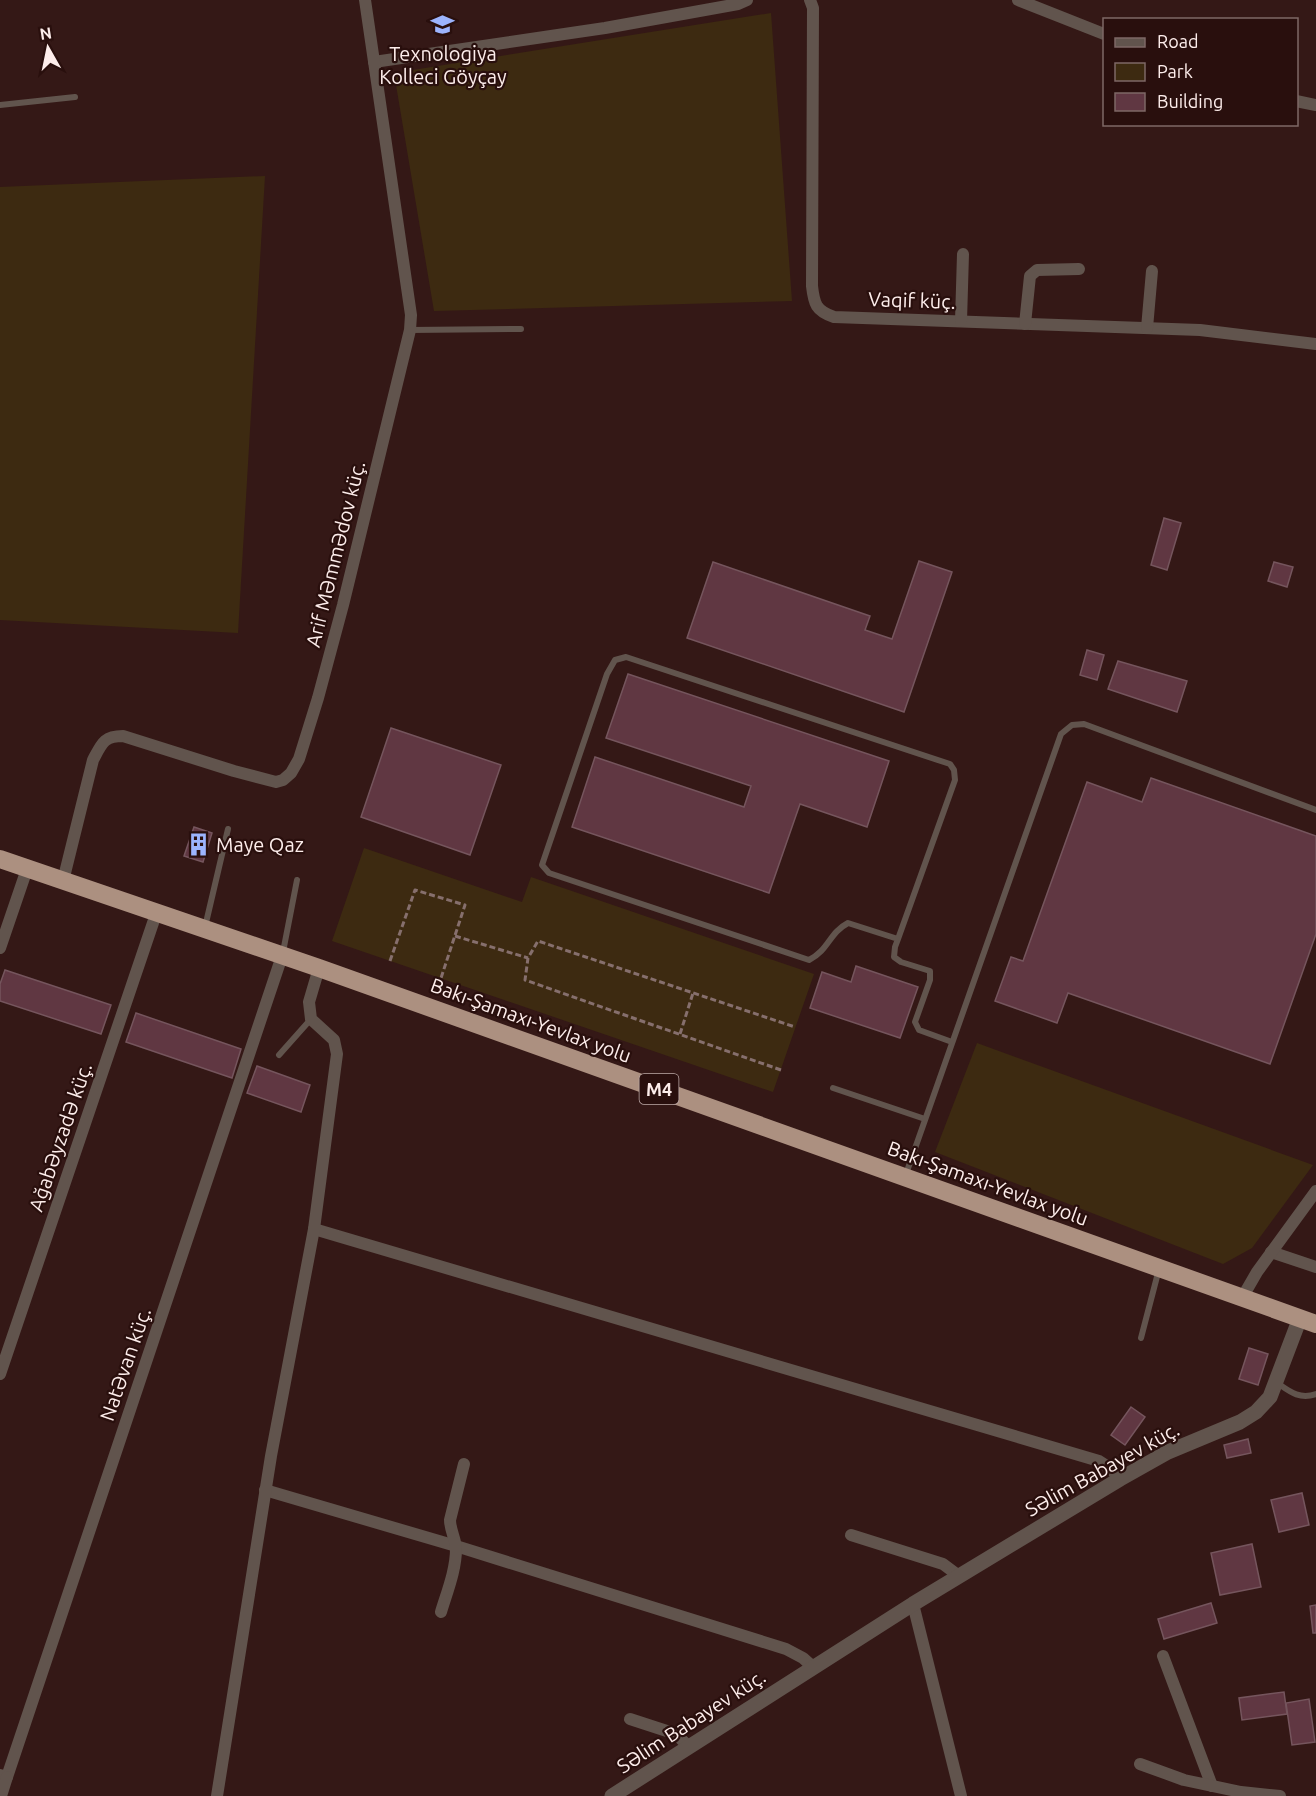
<svg xmlns="http://www.w3.org/2000/svg" width="1316" height="1796" viewBox="0 0 1316 1796" font-family="Ubuntu,sans-serif">
<rect width="100%" height="100%" fill="#341816"/>
<g fill="#3d2a11">
<path d="M771,13L792,301L434,311L394,73Z"/>
<path d="M265,176L238,633L0,620V187Z"/>
<path d="M364,848L522,902L531,877L814,974L773,1092L332,941Z"/>
<path d="M977,1043L1313,1165L1252,1248L1223,1264L935,1152Z"/>
</g>
<g fill="#603742" stroke="#75555d" stroke-width="1.5">
<path d="M1164,518L1181,523L1167,570L1151,565Z"/>
<path d="M919,561L952,572L904,712L687,638L713,562L870,616L865,630L892,639Z"/>
<path d="M1274,562L1293,567L1287,587L1268,581Z"/>
<path d="M1087,650L1104,655L1097,680L1080,675Z"/>
<path d="M1118,661L1187,681L1177,712L1108,689Z"/>
<path d="M628,674L889,761L867,827L800,804L769,893L572,827L595,757L744,807L751,786L606,738Z"/>
<path d="M391,728L501,765L470,855L361,817Z"/>
<path d="M1151,778L1316,836V934L1270,1064L1068,993L1057,1023L995,1001L1011,957L1023,961L1087,782L1142,802Z"/>
<path d="M194,827L212,833L203,862L184,856Z"/>
<path d="M856,966L918,987L900,1038L810,1008L822,972L851,982Z"/>
<path d="M5,970L111,1005L101,1034L0,1001V984Z"/>
<path d="M136,1013L241,1049L232,1078L126,1042Z"/>
<path d="M257,1066L310,1085L301,1112L247,1093Z"/>
<path d="M1249,1348L1268,1354L1258,1385L1239,1379Z"/>
<path d="M1131,1407L1145,1417L1125,1445L1111,1435Z"/>
<path d="M1248,1439L1251,1453L1227,1458L1224,1445Z"/>
<path d="M1302,1493L1309,1525L1279,1532L1271,1500Z"/>
<path d="M1252,1544L1261,1587L1220,1595L1211,1553Z"/>
<path d="M1211,1603L1217,1623L1164,1639L1158,1619Z"/>
<path d="M1316,1605V1633H1313L1310,1606Z"/>
<path d="M1284,1692L1287,1714L1242,1720L1239,1698Z"/>
<path d="M1309,1699L1315,1742L1292,1745L1286,1703Z"/>
</g>
<g fill="none" stroke-linecap="round" stroke-linejoin="round">
<g stroke="#866f6d" stroke-width="3" stroke-dasharray="6 3" stroke-linecap="butt">
<path d="M455,936L528,958"/>
<path d="M390,961L415,890L465,905L441,978"/>
<path d="M680,1034L693,993"/>
<path d="M781,1070L525,980L528,958L538,941L795,1027"/>
</g>
<g stroke="#61544d" stroke-width="6">
<path d="M0,105L75,97"/>
<path d="M410,330L521,329"/>
<path d="M205,927L228,829"/>
<path d="M898,939L848,923C829,933 829,950 809,960L549,873L542,865L607,674L615,660L626,657L950,764L954,770L955,780L898,939L895,947L894,957L901,962L930,971V980L915,1022L919,1030L952,1042"/>
<path d="M283,952L297,880"/>
<path d="M279,1055L311,1019"/>
<path d="M833,1088L925,1119"/>
<path d="M906,1174L1061,734L1072,725L1084,724L1316,810"/>
<path d="M1141,1338L1159,1269"/>
<path d="M1276,1382C1289,1391 1299,1400 1316,1394"/>
</g>
<g stroke="#61544d" stroke-width="12">
<path d="M810,0L813,8L812,286C814,304 816,311 834,317L1200,330L1316,344"/>
<path d="M1018,0L1104,34"/>
<path d="M374,62L605,28L738,4L747,0"/>
<path d="M1296,101L1316,105"/>
<path d="M961,321L963,254"/>
<path d="M1025,324L1030,276L1037,270L1079,269"/>
<path d="M1147,328L1152,271"/>
<path d="M63,881L93,760C102,743 104,736 123,736L234,771L276,782L283,780L291,773L299,759L318,698L343,605L410,330L411,315L365,0"/>
<path d="M0,948L27,869"/>
<path d="M314,1229L1099,1461L1110,1468L1120,1479"/>
<path d="M1271,1252L1316,1267"/>
<path d="M1242,1298L1257,1272L1316,1191"/>
<path d="M0,1374L156,914"/>
<path d="M265,1490L456,1546L786,1649L803,1658L813,1667"/>
<path d="M851,1535L943,1564L959,1576"/>
<path d="M913,1604L961,1796"/>
<path d="M441,1612C447,1592 456,1570 456,1549C456,1540 450,1530 450,1520L464,1464"/>
<path d="M1163,1656L1212,1786"/>
<path d="M630,1719L676,1734L689,1747"/>
<path d="M1140,1764L1184,1780L1241,1792L1280,1796"/>
<path d="M0,1775L7,1777L282,956"/>
<path d="M1,1796L7,1777"/>
<path d="M217,1796L271,1456L314,1229L337,1054L334,1040L311,1019L309,1002L319,968"/>
</g>
<path stroke="#61544d" stroke-width="15" d="M612,1796L913,1604L1120,1479L1168,1452L1240,1422L1256,1412L1270,1397L1300,1318"/>
<path stroke="#ac9080" stroke-width="18" d="M0,859L319,968L1316,1324"/>
</g>
<defs>
<symbol id="school-bare" viewBox="-9 -9 18 18"><path d="M0-5L7-2L0 1L-7-2ZM-4 1L0 2.5L4 1V4Q0 6-4 4Z" fill="#9cb4fd" stroke="#290f0d" stroke-width="2.5" paint-order="stroke"/></symbol>
<symbol id="building-bare" viewBox="-9 -9 18 18"><path d="M-4-6H4V6H1V3H-1V6H-4ZM-2.5-4.3h1.7v1.8h-1.7ZM.8-4.3h1.7v1.8H.8ZM-2.5-1h1.7V.8h-1.7ZM.8-1h1.7V.8H.8Z" fill="#9cb4fd" stroke="#290f0d" stroke-width="2.5" paint-order="stroke"/></symbol>
</defs>
<g fill-rule="evenodd">
<use href="#school-bare" x="426" y="8" width="33" height="33"/>
<use href="#building-bare" x="182" y="828" width="33" height="33"/>
</g>
<g text-anchor="middle" dominant-baseline="central" stroke-width="4.5" stroke-linejoin="round" paint-order="stroke">
<rect fill="#290f0d" stroke="#bdaaa8" stroke-width="1.5" x="639.5" y="1074" width="39" height="30" rx="4.5"/>
<g font-size="18" font-weight="bold" fill="#fdedeb">
<text x="659" y="1089">M4</text>
</g>
<g font-size="20" fill="#fdedeb" stroke="#290f0d">
<text x="443" y="53">Texnologiya<tspan x="443" dy="23">Kolleci Göyçay</tspan></text>
<text x="216" y="844" text-anchor="start">Maye Qaz</text>
</g>
<g font-size="20" fill="#fdedeb" stroke="#290f0d">
<text transform="translate(912 300) rotate(2)">Vaqif küç.</text>
<text transform="translate(335 554) rotate(-76)">Arif Məmmədov küç.</text>
<text transform="translate(531 1020) rotate(20)">Bakı-Şamaxı-Yevlax yolu</text>
<text transform="translate(60 1137) rotate(-71)">Ağabəyzadə küç.</text>
<text transform="translate(988 1183) rotate(20)">Bakı-Şamaxı-Yevlax yolu</text>
<text transform="translate(125 1364) rotate(-71)">Natəvan küç.</text>
<text transform="translate(1102 1469) rotate(-29)">Səlim Babayev küç.</text>
<text transform="translate(691 1721) rotate(-33)">Səlim Babayev küç.</text>
</g>
</g>
<rect x="1103" y="18" width="195" height="108" fill="#290f0d" stroke="#7e6866" stroke-width="1.5"/>
<rect x="1115" y="38" width="30" height="9" fill="#61544d" stroke="#7e6866" stroke-width="1.5"/>
<text x="1157" y="48" font-size="18" fill="#fdedeb">Road</text>
<rect x="1115" y="63" width="30" height="18" fill="#3d2a11" stroke="#7e6866" stroke-width="1.5"/>
<text x="1157" y="78" font-size="18" fill="#fdedeb">Park</text>
<rect x="1115" y="93" width="30" height="18" fill="#603742" stroke="#7e6866" stroke-width="1.5"/>
<text x="1157" y="108" font-size="18" fill="#fdedeb">Building</text>
<g transform="translate(48 48) rotate(351)" stroke="#290f0d" stroke-width="4.5" paint-order="stroke">
<path d="M0-4.5L10 22L0 15L-10 22Z" fill="#fdedeb"/>
<text y="-9" font-size="16" font-weight="bold" text-anchor="middle" fill="#fdedeb">N</text>
</g>
</svg>
